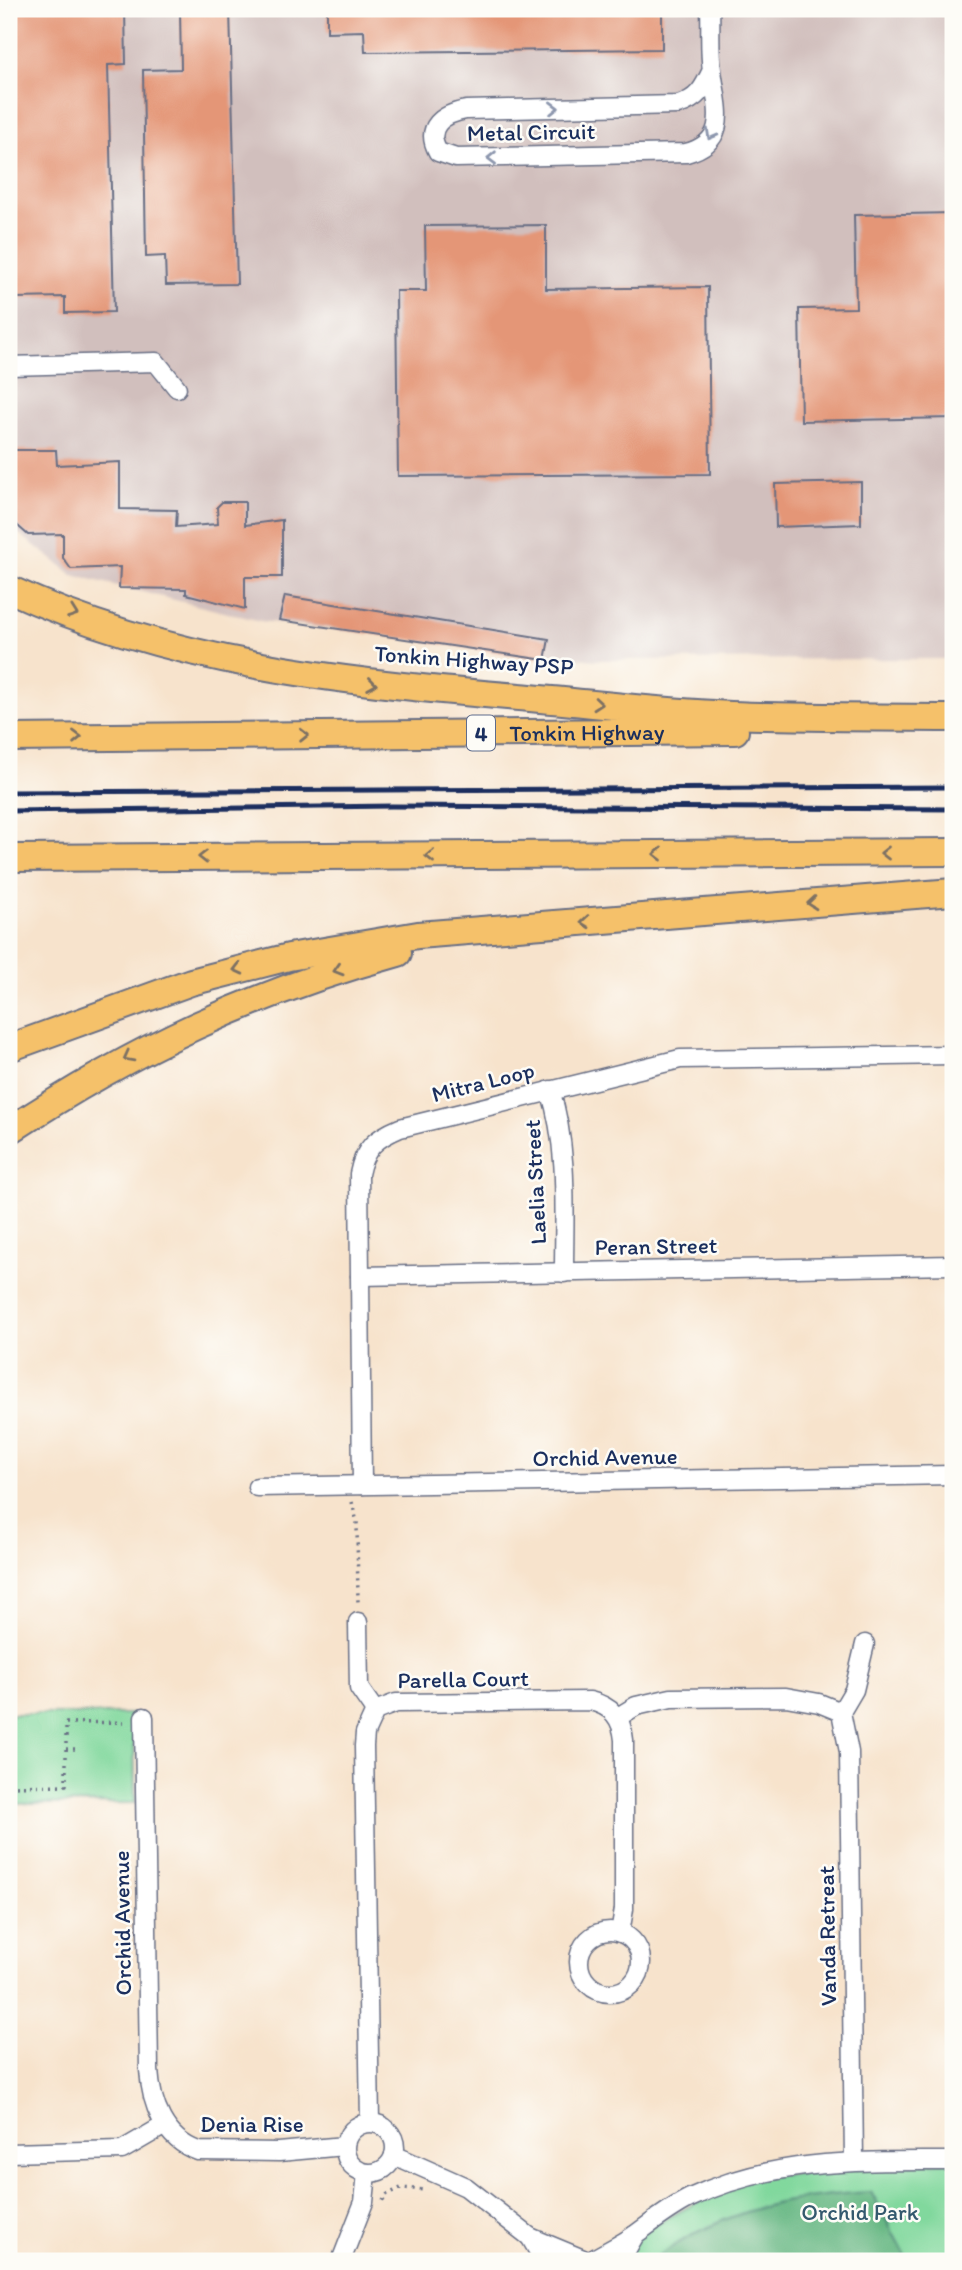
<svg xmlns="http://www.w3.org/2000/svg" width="962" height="2270" viewBox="0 0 962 2270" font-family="Itim,sans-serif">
<rect width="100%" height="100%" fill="#fdfcf7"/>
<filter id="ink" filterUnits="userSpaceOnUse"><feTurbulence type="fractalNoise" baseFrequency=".0143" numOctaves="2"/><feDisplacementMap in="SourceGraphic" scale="14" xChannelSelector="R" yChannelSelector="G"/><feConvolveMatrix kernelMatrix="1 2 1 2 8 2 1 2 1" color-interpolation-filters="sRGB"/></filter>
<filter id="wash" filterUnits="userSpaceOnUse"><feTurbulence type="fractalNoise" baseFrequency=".00686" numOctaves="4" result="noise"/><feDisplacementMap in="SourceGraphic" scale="28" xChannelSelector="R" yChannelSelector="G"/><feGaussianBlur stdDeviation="1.57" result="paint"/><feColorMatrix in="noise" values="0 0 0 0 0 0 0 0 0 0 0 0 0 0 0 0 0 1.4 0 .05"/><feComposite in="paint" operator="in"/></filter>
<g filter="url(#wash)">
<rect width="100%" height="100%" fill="#f7e3cc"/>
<path fill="#d1bfbd" d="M9,9H953V659L595,660L261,621L73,575L9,526Z"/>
<g fill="#81d89d" stroke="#4e847e" stroke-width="2">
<path d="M9,1714H134L135,1803L9,1804Z"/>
<path d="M953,2161V2261H620L635,2235L743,2178Z"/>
</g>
<path fill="#68b884" stroke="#427471" stroke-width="2" d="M871,2192L908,2261H656L661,2254C730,2208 790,2196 871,2192Z"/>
<g id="blocks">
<g fill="#e49677">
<path d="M11,9H125L126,64L108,65L114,312L65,313V297L14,298Z"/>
<path d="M180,9H230L237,284L166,285L165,256L146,257L143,70L181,69Z"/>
<path d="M327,9H662V49L365,52L364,31L327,32Z"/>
<path d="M953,213V418L801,421L799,309L856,308L854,215Z"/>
<path d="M546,225V289L708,287L710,474L398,476L396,291H426L425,226Z"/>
<path d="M9,450H56L57,465L120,462V509L177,510L176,527L218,524L217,507L222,502H245V525L282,520V577H245V609L186,594V589L119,588L120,567L71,569L63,558V534L28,535L9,518Z"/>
<path d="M861,482V524L776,527L775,484Z"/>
<path d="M285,596L549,639L545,660L279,620Z"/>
</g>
</g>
</g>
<g filter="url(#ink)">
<use href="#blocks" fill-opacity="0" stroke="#686e84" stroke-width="2"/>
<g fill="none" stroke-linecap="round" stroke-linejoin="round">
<defs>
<g id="minor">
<path d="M710,9C711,29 709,50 712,70C716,105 732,141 686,153L456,158L438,152C424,127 443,114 466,110L678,105C698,99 703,89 712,70"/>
<path d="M9,366L156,362L177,388"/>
<path d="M550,1090C569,1149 564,1211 564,1273"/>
<path d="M360,1276L953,1265"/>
<path d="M362,1485L359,1174C364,1148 376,1138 400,1128L680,1059L953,1055"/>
<path d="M257,1487L953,1475"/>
<path d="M358,1622L359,1688L375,1711"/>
<path d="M841,1712L854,1690L865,1644"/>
<path d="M144,1717L149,2070C151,2104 164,2139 198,2151L279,2152L344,2146"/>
<path d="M618,1717L636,1706L671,1698L786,1697L819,1703L841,1712L849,1752L854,2161"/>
<circle cx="610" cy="1962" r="31"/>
<path d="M370,2122L364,1746L365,1733L375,1711L396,1703L590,1701C612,1706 622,1718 624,1740V1909L620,1933"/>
<circle cx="370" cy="2148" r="25"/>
<path d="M9,2153L122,2150L165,2125"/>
<path d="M394,2155L466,2187L530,2237L583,2259"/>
<path d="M530,2237L544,2261"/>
<path d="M341,2261L364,2202L367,2173"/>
<path d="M590,2261C605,2252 622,2244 636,2234C654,2221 670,2208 690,2198C773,2158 864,2161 953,2161"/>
<path d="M620,2261L635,2235"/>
</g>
<g id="highway">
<path d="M9,589C168,663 347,683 519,697C590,703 660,712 731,715C805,718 879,717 953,718"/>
<path id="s1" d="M9,738L735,731"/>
<path d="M9,858L953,852"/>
<path d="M9,1048L191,982L289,957L418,935L953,892"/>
<path d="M9,1131C135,1048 252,993 398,953"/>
</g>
</defs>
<use href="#minor" stroke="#686e84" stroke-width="21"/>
<use href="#highway" stroke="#686e84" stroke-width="30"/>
<g stroke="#686e84" stroke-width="3.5" stroke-dasharray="2 5" stroke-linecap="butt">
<path d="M352,1502L357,1522L358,1606"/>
<path d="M66,1749H79"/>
<path d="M9,1786L66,1785V1723L128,1722"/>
<path d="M383,2201L386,2195L401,2188L426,2190"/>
</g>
<use href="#minor" stroke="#fff" stroke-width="18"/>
<use href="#highway" stroke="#f5c16b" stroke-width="26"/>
<g stroke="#1b2f5e" stroke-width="5">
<path d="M9,792L953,787"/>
<path d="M9,811L392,806L953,809"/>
</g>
</g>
<defs><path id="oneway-chevron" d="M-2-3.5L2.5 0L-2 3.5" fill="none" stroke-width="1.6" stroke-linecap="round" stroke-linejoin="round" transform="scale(1.75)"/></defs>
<g stroke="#8d97ae">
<use href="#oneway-chevron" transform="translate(554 108) rotate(-1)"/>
<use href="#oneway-chevron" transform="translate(711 135) rotate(119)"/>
<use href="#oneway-chevron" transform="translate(492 158) rotate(179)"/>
</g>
<g stroke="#7d7164">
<use href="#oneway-chevron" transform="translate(73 613) rotate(20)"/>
<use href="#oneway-chevron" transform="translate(372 684) rotate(8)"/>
<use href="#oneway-chevron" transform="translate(598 704) rotate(5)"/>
<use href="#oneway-chevron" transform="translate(304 735) rotate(-1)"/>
<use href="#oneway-chevron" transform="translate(77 737) rotate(-1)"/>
<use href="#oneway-chevron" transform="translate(885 853) rotate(180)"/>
<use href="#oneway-chevron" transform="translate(658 854) rotate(180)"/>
<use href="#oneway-chevron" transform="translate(430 856) rotate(180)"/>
<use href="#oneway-chevron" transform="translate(203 857) rotate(180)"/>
<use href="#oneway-chevron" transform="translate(812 903) rotate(175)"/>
<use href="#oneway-chevron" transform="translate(585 922) rotate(175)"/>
<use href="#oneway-chevron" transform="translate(238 969) rotate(166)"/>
<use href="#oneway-chevron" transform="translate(338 970) rotate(163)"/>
<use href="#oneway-chevron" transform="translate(128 1057) rotate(152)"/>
</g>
</g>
<g text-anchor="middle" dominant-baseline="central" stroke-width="5" stroke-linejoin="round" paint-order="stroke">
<rect fill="#fdfcf7" stroke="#5f6c8c" stroke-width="2" x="467" y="715.5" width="28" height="35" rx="5"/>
<g font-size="21" font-weight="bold" fill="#1b2f5e">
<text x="481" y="733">4</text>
</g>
<g font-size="23" fill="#1b2f5e" stroke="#fdfcf7">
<text transform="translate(531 132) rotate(-1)">Metal Circuit</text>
<text transform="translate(474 660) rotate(4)">Tonkin Highway PSP</text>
<text stroke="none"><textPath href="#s1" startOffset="578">Tonkin Highway</textPath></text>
<text transform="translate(483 1082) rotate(-14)">Mitra Loop</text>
<text transform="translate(535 1182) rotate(-93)">Laelia Street</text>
<text transform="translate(656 1246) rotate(-1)">Peran Street</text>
<text transform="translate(605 1457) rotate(-1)">Orchid Avenue</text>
<text transform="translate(463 1679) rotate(-1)">Parella Court</text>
<text transform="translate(122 1923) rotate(-91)">Orchid Avenue</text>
<text transform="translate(827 1936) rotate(-91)">Vanda Retreat</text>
<text x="252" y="2124">Denia Rise</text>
</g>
<g font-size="23" fill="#34596e" stroke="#fdfcf7">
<text x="860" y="2212">Orchid Park</text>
</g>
</g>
<rect width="962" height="2270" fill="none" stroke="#fdfcf7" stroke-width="35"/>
</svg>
